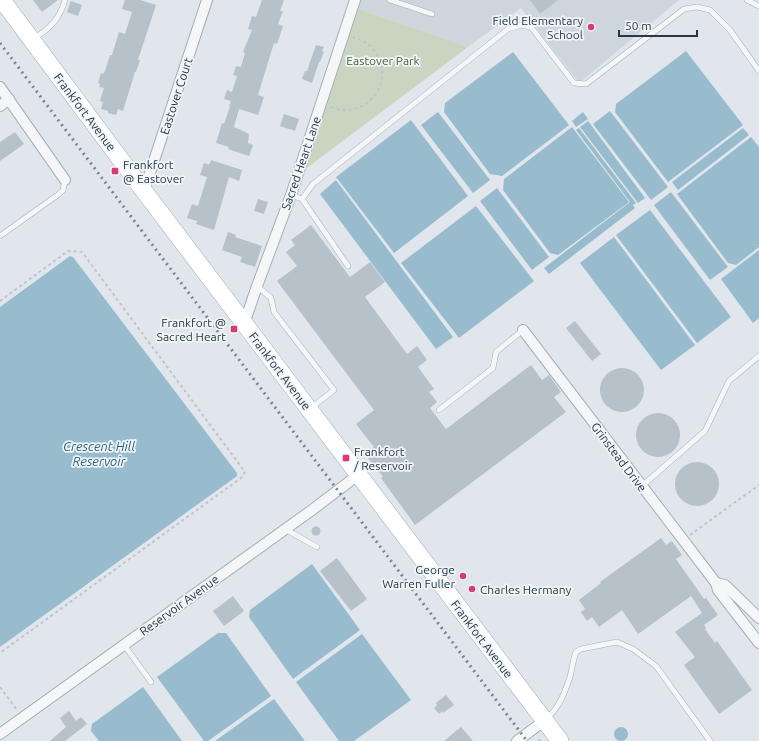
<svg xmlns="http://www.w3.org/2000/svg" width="759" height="741" viewBox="0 0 759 741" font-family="Ubuntu,sans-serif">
<rect width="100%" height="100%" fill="#e0e6eb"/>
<path fill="#ced6dd" d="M359,0H679L579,83L521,8L468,47L356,8Z"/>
<path fill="#cad5c1" d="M356,8L468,47L304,170Z"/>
<g fill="#98bcce">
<path d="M686,51L743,125L668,182L615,112L616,104Z"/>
<path d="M513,52L569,125L502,176L490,174L444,112L445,103Z"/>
<path d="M610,111L668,187L651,200L593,124Z"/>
<path d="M438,112L490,180L473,193L421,125Z"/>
<path d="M583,112L588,119L576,127L572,121Z"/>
<path d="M411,120L468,196L394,253L336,177Z"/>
<path d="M588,121L645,198L638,203L580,127Z"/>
<path d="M572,127L629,202L558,255L550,253L503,190L504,179Z"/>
<path d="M579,128L636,203L633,205L635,208L549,274L544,268L630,202L576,130Z"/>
<path d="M743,128L749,135L678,190L672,182Z"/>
<path d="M751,137L759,147V247L736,265L728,263L677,194Z"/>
<path d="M336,180L453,337L436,349L320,194Z"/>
<path d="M497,188L549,257L532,270L480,201Z"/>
<path d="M671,192L728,267L710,280L654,205Z"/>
<path d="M476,206L534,281L459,338L401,263Z"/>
<path d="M650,210L731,317L697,343L616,235Z"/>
<path d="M614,237L695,345L661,370L580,263Z"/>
<path d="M759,250V318L753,323L721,279Z"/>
<path d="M70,256L73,257L237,473V476L0,647V307Z"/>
<path d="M312,564L360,630L293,679L249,617L250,610Z"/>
<path d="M218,633H226L271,696L208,741H204L157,677Z"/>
<path d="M362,634L411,700L354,741H339L296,682Z"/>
<path d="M143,687L182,741H99L91,731L92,724Z"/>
<path d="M274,699L305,741H215Z"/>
<circle cx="621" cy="734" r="7"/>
</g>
<g fill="#b7c1c9">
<path d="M33,0H58L42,12Z"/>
<path d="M125,0H140L156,5L138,60H140L136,72H135L123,111L118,109L116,115L108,113V111L101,109L103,102L100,101L104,88L99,87L100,84L98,83L101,73L103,74L105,71L110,55H112L119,32L125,34L132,12L122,9Z"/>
<path d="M262,0H284L280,11H283L278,24L283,26L277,44L274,43L258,95L264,97L258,115L239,109L234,127L249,134L248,143L253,145L249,156L228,149L229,147L216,143L222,123L224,124L230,106H229L231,101L224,99L227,90L232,92L237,76L233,75L236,66L241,67L245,53L243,52L252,30L248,29L252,16L256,17Z"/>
<path d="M530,0H558L540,14Z"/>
<path d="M71,1L82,5L78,16L67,12Z"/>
<path d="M316,45L324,47L322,51L324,52L320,62H319L312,83L302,79L305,71H307Z"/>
<path d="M284,114L299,119L295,131L280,126Z"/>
<path d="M15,132L24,144L0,161V142Z"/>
<path d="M211,160L242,170L239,181L229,177L214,230L196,224L197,221L187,218L192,204L198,206L207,177L200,175L204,163L209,165Z"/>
<path d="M258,199L268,202L264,214L254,211Z"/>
<path d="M311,225L350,277L370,262L385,282L365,297L407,354L417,346L427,360L418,367L434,389L429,392L437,402L430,408L446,429L531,365L542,380L549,375L561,392L554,397L566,412L415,525L381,478L383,477L365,454L374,447L356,424L374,410L277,281L297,266L286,252L295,245L291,240Z"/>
<path d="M228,232L236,235L235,237L262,246L255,267L240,262L242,257L222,250Z"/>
<path d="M575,321L601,354L592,361L566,328Z"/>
<circle cx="622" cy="390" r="22"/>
<circle cx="658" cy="435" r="22"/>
<circle cx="697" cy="484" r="22"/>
<circle cx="316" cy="531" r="4.5"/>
<path d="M661,538L666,545L672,541L682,555L676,559L704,599L706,598L718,615L704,625L706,628L705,629L715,643L717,641L752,690L719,714L684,665L695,657L675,632L702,613L691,596L638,634L622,610L599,627L592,617L587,621L581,612L585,609L579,600L601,583L600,582Z"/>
<path d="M337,558L367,599L351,611L320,571Z"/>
<path d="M233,596L244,611L224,626L213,611Z"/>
<path d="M446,695L454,705L443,713L442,711L439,714L434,708L437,705L436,703Z"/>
<path d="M69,711L76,721L81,717L87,724L65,741H50L66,727L60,718Z"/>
<path d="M461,727L473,741H444L456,731Z"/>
</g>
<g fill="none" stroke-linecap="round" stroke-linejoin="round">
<defs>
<g id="service">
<path d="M390,0L432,14"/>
<path d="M747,0L759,6"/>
<path d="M34,38C50,29 60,18 65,0"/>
<path d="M291,195L302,199L313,184L508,29L521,25L531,27L574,83L586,84L684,9L697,7L710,10L730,30L759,71"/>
<path d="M302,199L348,266"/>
<path d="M0,236L59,194L63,190L65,180"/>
<path d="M257,286L271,298L274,312L334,390L311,408"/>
<path d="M439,410L493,368L496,352L523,330"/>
<path d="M642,486L705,431L729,381L759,356"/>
<path d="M285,529L317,547"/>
<path d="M124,645L151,682"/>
<path d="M547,718C559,708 565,692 570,677C572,669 573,660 576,652L581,649L617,642L633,649L656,666L710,741"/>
</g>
<g id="minor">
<path d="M0,87L65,180"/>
<path d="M0,106L9,99"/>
<path d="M144,191L207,0"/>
<path d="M244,324L257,286L291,195L355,0"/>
<path d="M523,330L716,583L718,590L759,643"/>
<path d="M716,583L725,585L759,618"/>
<path d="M0,734L312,510L358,475"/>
<path d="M517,741L544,721"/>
</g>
<path id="primary" d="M2,0L144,191L560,741"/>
</defs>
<use href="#service" stroke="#a5aeb6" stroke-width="6"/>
<use href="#minor" stroke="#a5aeb6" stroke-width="12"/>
<use href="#primary" stroke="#9fadb7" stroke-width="18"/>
<g stroke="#bfc4c9" stroke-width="2" stroke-dasharray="3 3" stroke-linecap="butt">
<path d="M331,107C368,122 399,77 372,48C367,42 360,40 353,37"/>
<path d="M0,301L68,251L82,252L245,472L241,478L0,653"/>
<path d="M690,535L759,485"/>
<path d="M0,687L17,710"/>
<path d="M538,741L543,739"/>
</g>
<use href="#service" stroke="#f4f6f8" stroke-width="5"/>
<use href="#minor" stroke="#f4f6f8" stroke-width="10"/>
<use href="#primary" stroke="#fff" stroke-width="17"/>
<path stroke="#788996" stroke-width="3" stroke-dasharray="2 4" stroke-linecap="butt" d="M0,43L527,741"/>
</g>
<g fill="#da3b72" stroke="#f0f5f8" stroke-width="1.5">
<circle cx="591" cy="27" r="4"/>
<rect x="111" y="167" width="8" height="8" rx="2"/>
<rect x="230" y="325" width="8" height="8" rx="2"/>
<rect x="342" y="454" width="8" height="8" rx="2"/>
<circle cx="463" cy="576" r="4"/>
<circle cx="472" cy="589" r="4"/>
</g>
<g text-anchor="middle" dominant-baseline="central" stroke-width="3.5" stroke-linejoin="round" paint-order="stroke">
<g font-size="12" fill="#273744" stroke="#f0f5f8" text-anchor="end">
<text x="583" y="20">Field Elementary<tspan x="583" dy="14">School</tspan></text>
<text x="123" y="164" text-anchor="start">Frankfort<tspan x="123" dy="14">@ Eastover</tspan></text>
<text x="226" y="322">Frankfort @<tspan x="226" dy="14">Sacred Heart</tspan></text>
<text x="354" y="451" text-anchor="start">Frankfort<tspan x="354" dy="14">/ Reservoir</tspan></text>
<text x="455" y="569">George<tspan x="455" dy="14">Warren Fuller</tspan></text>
<text x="480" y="589" text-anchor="start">Charles Hermany</text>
</g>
<g font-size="12" fill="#456133" stroke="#f0f5f8">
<text x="383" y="60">Eastover Park</text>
</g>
<g font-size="12" fill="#273744" stroke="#f0f5f8">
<text transform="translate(176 96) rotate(-72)">Eastover Court</text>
<text transform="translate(85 112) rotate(53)">Frankfort Avenue</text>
<text transform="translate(301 163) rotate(-71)">Sacred Heart Lane</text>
<text transform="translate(280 371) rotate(53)">Frankfort Avenue</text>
<text transform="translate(619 457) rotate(53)">Grinstead Drive</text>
<text transform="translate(179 605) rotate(-36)">Reservoir Avenue</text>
<text transform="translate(482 639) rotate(53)">Frankfort Avenue</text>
</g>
<g font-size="13" font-style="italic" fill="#2e5f7b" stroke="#f0f5f8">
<text x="99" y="446">Crescent Hill<tspan x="99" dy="15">Reservoir</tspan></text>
</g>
</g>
<path d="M619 30v6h78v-6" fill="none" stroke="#273744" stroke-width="2"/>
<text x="625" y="30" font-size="12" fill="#273744" stroke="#f0f5f8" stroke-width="3" paint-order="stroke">50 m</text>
</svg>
